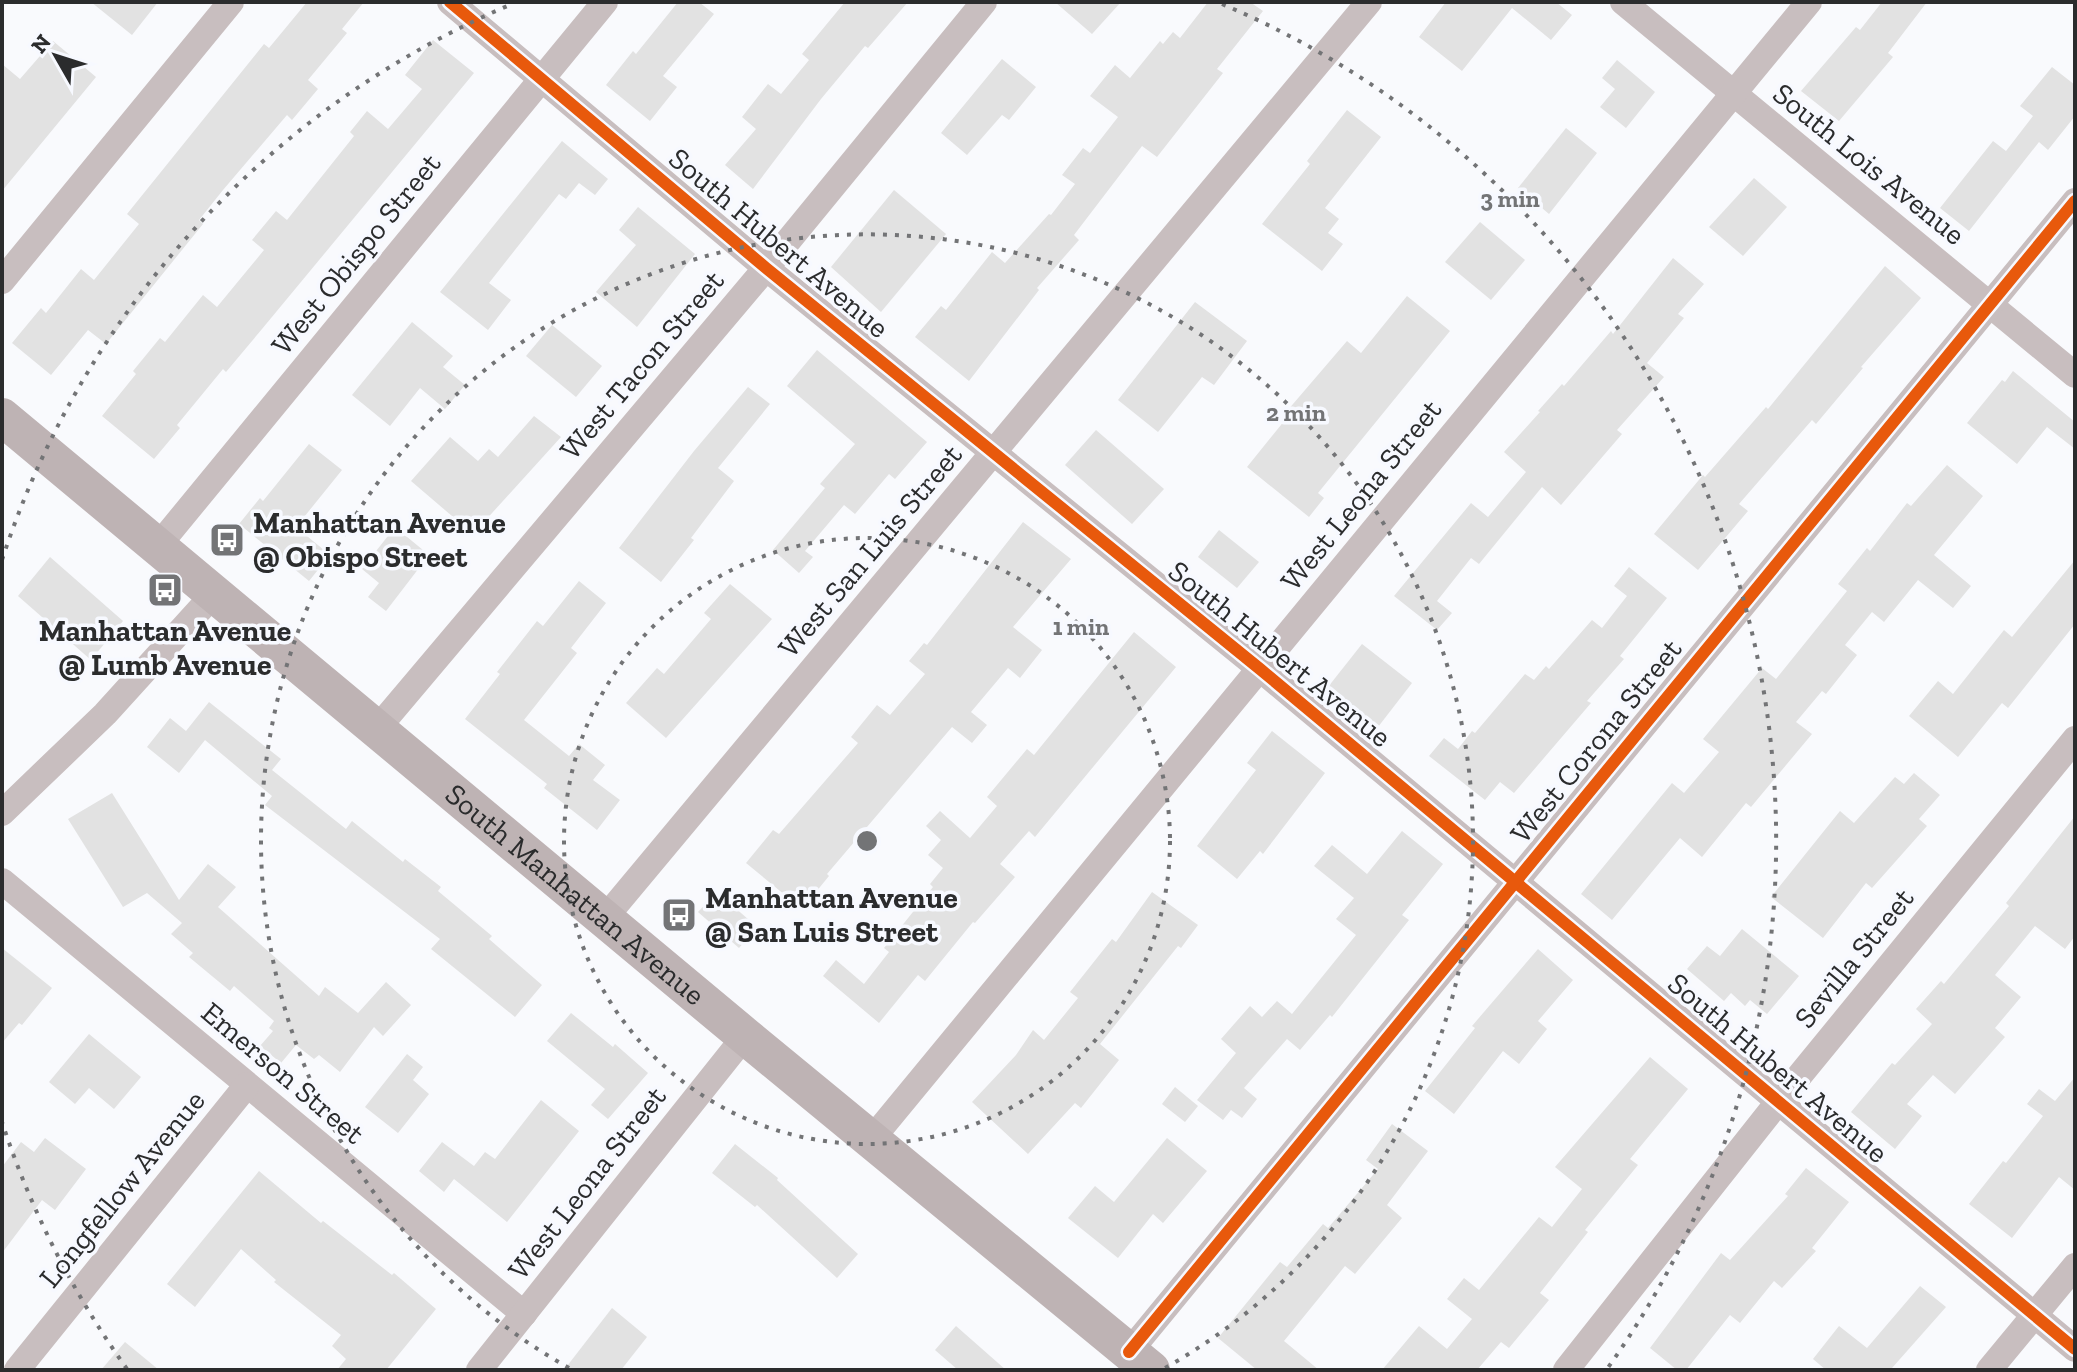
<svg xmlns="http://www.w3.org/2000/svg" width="2077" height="1372" viewBox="0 0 2077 1372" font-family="'Zilla Slab',serif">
<rect width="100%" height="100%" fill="#f9fafd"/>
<g fill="#e2e2e2">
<path d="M91,2H158L132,35Z"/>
<path d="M307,2H364L342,29L347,33L308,80L318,89L292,120L287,115L223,190L199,220L203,224L106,344L88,330L51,375L12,343L41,308L46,313L81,269L94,280L139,224L127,214L264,44L269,48Z"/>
<path d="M678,2H699L714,14L663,76L677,87L650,121L606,85L633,51L636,54Z"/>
<path d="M845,2H908L868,48L865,46L821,99L753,189L725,165L756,129L742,117L768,84L781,94L809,60L802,54Z"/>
<path d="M1055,2H1121L1092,34Z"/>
<path d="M1208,2H1250L1263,11L1217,69L1223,73L1157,157L1142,146L1074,235L1079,240L1037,288L1039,290L969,381L915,337L941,306L946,310L992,252L1005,263L1049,214L1051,215L1075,184L1062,175L1083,148L1090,153L1118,117L1090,96L1115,65L1130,78L1160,41L1163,44L1173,32L1180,38Z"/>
<path d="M1446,2H1556L1572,15L1551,40L1512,8L1462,71L1419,37Z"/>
<path d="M1882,2H1927L1888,53L1893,57L1839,121L1801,91L1856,27L1860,30Z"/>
<path d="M433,40L474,73L262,329L226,372L223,369L177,425L180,428L154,459L102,416L136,374L133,371L160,338L165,342L203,295L217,307L264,250L252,240L276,211L287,220L354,136L350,132L367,111L388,129L422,89L405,75Z"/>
<path d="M53,41L96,77L2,191V64L20,79Z"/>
<path d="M1002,59L1036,87L1009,120L1002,115L967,155L941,133Z"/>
<path d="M1617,60L1655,92L1626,128L1600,107L1615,89L1602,78Z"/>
<path d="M2052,67L2075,85V116L2048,150L2039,142L1969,231L1940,208L1993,141L2006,151L2033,116L2020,106Z"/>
<path d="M1347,110L1381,137L1325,208L1339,219L1328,233L1343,244L1322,271L1262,224L1310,164L1307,161Z"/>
<path d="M1566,128L1597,153L1549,214L1518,188Z"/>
<path d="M562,141L608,179L595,195L579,183L566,199L559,194L489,283L511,300L488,330L440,292Z"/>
<path d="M1754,178L1787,207L1743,256L1709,227Z"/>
<path d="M894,190L946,234L881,312L831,267Z"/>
<path d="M638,207L695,254L637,327L596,292L636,245L619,230Z"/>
<path d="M1480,222L1525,260L1491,300L1445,262Z"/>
<path d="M1673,258L1704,284L1678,314L1684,318L1647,363L1664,377L1617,430L1622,434L1561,505L1542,487L1479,564L1471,558L1437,601L1452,613L1437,630L1394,596L1471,503L1488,517L1526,472L1504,452L1540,412L1538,411L1562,384L1564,386L1611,331L1613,334Z"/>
<path d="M1885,266L1921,298L1861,367L1863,368L1816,424L1812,420L1739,504L1748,511L1698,570L1654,534L1703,475L1705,477L1766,407L1768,409Z"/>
<path d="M1407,296L1450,331L1318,493L1324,498L1309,517L1247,467L1285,420L1281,418L1347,341L1361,353Z"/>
<path d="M1195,302L1247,341L1214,385L1202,377L1158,432L1118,400Z"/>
<path d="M412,322L453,356L443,367L465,385L445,409L420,388L390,426L352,395Z"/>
<path d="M552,325L602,366L576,397L526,356Z"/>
<path d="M817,350L927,442L895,479L889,474L855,514L844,505L805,551L813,557L799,573L773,550L825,488L820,484L855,444L787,386Z"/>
<path d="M2013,371L2075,422V449L2047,427L2017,464L1967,423L2002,380L2005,382Z"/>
<path d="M748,387L770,404L718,468L734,481L691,538L694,540L661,582L619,548L694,451Z"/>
<path d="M534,416L561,437L473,534L411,481L450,437L478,461L489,449L498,457Z"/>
<path d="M1096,430L1164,489L1132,524L1065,465Z"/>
<path d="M309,444L342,470L296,527L330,555L309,581L239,524L260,498L263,501Z"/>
<path d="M1947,465L1983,496L1934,555L1971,586L1953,608L1918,580L1884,622L1872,612L1845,645L1857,655L1826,694L1822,691L1796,722L1812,734L1751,807L1746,803L1702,857L1680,838L1612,920L1581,894L1672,783L1684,793L1719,752L1703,739L1762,668L1776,679L1847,591L1838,584L1867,548L1870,551L1907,503L1911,506Z"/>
<path d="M1023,522L1071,559L1013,627L1042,650L1020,678L1008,668L971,712L987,725L972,743L952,727L827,874L829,876L802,909L746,863L773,830L779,834L858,743L851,737L877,705L890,715L925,674L909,661L924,643L927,645Z"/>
<path d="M395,527L429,555L386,611L368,597L379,583L362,569Z"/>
<path d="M1219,530L1259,562L1237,588L1198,557Z"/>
<path d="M50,557L123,621L91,660L18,596Z"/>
<path d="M2075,560V624L2008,708L2002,703L1958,757L1909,716L1938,681L1953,694L2004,630L2012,637Z"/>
<path d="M1629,567L1667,598L1620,656L1624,659L1587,701L1591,703L1514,793L1500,782L1485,800L1429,756L1444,738L1458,749L1472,731L1475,733L1525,674L1534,680L1546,666L1549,669L1592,620L1602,628L1627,596L1614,586Z"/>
<path d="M579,581L606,603L571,648L577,653L524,720L569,756L579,744L605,765L593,780L620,800L597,830L544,788L547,784L465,719L500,674L497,672L537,621L543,626Z"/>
<path d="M730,584L772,619L666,738L626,703L657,668L664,674L711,619L704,613Z"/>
<path d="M1134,632L1176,667L1035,837L1029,831L1000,864L1015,877L975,923L973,922L925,981L918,975L879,1023L823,976L836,960L864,984L889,952L884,948L933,887L930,884L943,868L928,855L941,840L926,826L940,811L970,838L997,806L987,797L1027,749L1034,755Z"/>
<path d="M1362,644L1412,683L1378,727L1328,687Z"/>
<path d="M209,702L281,759L272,770L346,829L352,821L403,862L405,859L441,887L438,891L492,936L489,939L542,985L515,1017L431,949L440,939L265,805L272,796L205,740L179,773L147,747L170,718L186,731Z"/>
<path d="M1272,731L1325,773L1263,854L1260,851L1237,879L1197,846L1256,770L1247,763Z"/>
<path d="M1914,773L1940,795L1919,819L1927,826L1872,888L1866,883L1823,938L1771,897L1840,811L1854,823L1895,777L1904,784Z"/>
<path d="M112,793L179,900L208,864L236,887L218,907L319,996L325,987L358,1013L386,982L411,1005L383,1036L374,1027L340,1072L319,1055L314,1059L296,1045L281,1063L260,1046L273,1031L269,1028L274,1021L234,986L230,991L189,957L193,953L171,934L182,923L147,893L123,907L68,819Z"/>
<path d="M2075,816V936L2065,949L2035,926L1995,975L2021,997L1995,1028L2005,1037L1955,1094L1933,1075L1907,1104L1922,1116L1895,1149L1851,1112L1892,1063L1895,1065L1932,1024L1916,1009L1941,981L1944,984L2009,906L2006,903Z"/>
<path d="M1402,831L1443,864L1402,915L1409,920L1332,1017L1330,1015L1300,1050L1287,1039L1244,1088L1257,1099L1242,1118L1231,1110L1223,1120L1197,1100L1236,1053L1221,1039L1250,1006L1262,1017L1277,1001L1292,1014L1356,935L1336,919L1354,898L1314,866L1332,845L1367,874Z"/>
<path d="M717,892L757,927L739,948L698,912Z"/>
<path d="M1152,892L1198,925L1181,948L1178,946L1100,1044L1119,1060L1081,1108L1075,1103L1028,1154L972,1102L1016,1055L1033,1030L1044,1040L1078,998L1070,992L1112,939L1116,942Z"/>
<path d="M1742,929L1799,976L1767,1014L1750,1000L1745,1006L1731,993L1724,1001L1687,969L1707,946L1720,956Z"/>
<path d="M2,948L52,988L22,1025L19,1023L2,1043Z"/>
<path d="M1538,949L1573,980L1538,1021L1547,1029L1519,1064L1503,1051L1454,1114L1425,1091L1475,1028L1472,1026Z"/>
<path d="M571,1013L613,1047L615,1044L648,1073L608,1119L591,1105L605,1089L547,1041Z"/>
<path d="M89,1034L141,1077L114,1109L89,1088L75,1104L49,1082Z"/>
<path d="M407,1054L423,1067L413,1080L429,1094L398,1133L365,1107Z"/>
<path d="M1650,1057L1688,1089L1630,1159L1638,1165L1585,1230L1588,1232L1540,1293L1549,1300L1509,1348L1501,1342L1477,1370H1382L1419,1326L1447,1349L1472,1319L1447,1299L1464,1278L1479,1290L1539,1217L1552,1227L1582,1189L1555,1167Z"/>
<path d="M2075,1077V1190L2059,1177L2012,1238L1969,1204L2003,1161L2006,1163L2043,1116L2027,1104L2039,1089L2055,1101Z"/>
<path d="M1175,1087L1198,1106L1185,1122L1162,1104Z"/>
<path d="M541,1100L579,1131L507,1222L454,1179L444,1192L419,1171L442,1142L474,1166L485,1152L495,1159Z"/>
<path d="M1392,1124L1428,1151L1387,1205L1402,1218L1355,1274L1345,1266L1284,1341L1319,1370H1257L1218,1338L1280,1262L1287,1267L1323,1224L1328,1228L1378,1169L1366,1160Z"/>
<path d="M45,1138L86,1169L55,1210L42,1200L2,1253V1167L21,1142L34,1152Z"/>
<path d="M1167,1138L1207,1171L1163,1223L1153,1214L1118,1258L1068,1218L1095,1186L1114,1202Z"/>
<path d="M735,1144L778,1178L777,1180L858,1254L837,1278L757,1205L755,1207L712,1173Z"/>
<path d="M1806,1168L1849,1202L1812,1248L1816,1251L1782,1288L1774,1281L1740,1323L1730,1315L1686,1370H1677L1650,1348L1721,1253L1730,1260L1788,1196L1785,1194Z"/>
<path d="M259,1171L321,1223L323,1221L392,1275L394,1273L436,1309L386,1370H337L346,1359L332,1346L341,1335L274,1282L276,1280L241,1249L195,1307L167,1284Z"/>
<path d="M1920,1286L1946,1307L1892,1368L1895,1370H1826L1813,1359L1839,1326L1867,1348Z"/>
<path d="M612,1308L647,1337L621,1370H564Z"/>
<path d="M956,1326L1006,1370H958L935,1350Z"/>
<path d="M125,1342L159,1370H101Z"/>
</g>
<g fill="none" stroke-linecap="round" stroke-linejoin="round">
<g stroke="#c8bebf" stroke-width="26">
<path d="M450,2L766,268L1260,669L2075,1349"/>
<path d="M1623,2L2075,375"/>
<path d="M2,281L231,2"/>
<path d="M158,546L605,2"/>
<path d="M376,730L766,268L984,2"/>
<path d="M2,813L105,714L214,594"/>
<path d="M2,881L524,1314"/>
<path d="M604,919L1369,2"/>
<path d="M871,1140L1809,2"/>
<path d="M1129,1352L2075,201"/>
<path d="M17,1370L247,1085"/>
<path d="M479,1370L745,1036"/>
<path d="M1566,1370L1778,1102L2075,739"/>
<path d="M1989,1370L2075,1266"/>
</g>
<path stroke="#beb3b4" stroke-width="38" id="s1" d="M2,417L745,1036L1151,1370"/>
<defs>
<g id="cycleway">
<path d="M450,2L766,268L1260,669L2075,1349"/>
<path d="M1129,1352L2075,201"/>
</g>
</defs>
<use href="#cycleway" stroke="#f7f9ff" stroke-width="17"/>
<use href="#cycleway" stroke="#e8590c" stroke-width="12"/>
</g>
<g fill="none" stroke="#737476" stroke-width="4" stroke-dasharray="4 8">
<circle cx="867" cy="841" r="303"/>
<path d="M569 1368A606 606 0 1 1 1165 1368"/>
<path d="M127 1369A909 909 0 0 1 2 1122M2 560A909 909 0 0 1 512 4M1222 4A909 909 0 0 1 1607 1369"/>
</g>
<defs>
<symbol id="bus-square" viewBox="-11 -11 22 22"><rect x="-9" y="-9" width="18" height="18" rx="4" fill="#737476" stroke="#f7f9ff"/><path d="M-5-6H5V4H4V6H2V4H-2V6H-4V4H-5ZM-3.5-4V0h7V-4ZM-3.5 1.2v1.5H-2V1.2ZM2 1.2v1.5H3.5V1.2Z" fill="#fff"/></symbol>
</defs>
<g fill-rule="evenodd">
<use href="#bus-square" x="207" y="520" width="40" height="40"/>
<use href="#bus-square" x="145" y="570" width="40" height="40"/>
<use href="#bus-square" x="659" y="895" width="40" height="40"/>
</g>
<g text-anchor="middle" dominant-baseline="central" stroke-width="7" stroke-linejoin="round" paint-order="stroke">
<g font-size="30" fill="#2b2c2d" stroke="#f7f9ff">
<text transform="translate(1869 164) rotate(39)">South Lois Avenue</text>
<text transform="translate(779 243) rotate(40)">South Hubert Avenue</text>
<text transform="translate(356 254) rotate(-51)">West Obispo Street</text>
<text transform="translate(642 365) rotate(-50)">West Tacon Street</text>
<text transform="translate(1361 495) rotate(-51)">West Leona Street</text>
<text transform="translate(870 551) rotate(-50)">West San Luis Street</text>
<text transform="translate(1280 654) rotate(39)">South Hubert Avenue</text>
<text transform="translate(1596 741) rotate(-51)">West Corona Street</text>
<text stroke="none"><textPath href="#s1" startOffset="746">South Manhattan Avenue</textPath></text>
<text transform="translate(1854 958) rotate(-51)">Sevilla Street</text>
<text transform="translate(1778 1068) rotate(40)">South Hubert Avenue</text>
<text transform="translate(283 1073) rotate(40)">Emerson Street</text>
<text transform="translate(587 1183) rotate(-52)">West Leona Street</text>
<text transform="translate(122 1189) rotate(-51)">Longfellow Avenue</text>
</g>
<g font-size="30" font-weight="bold" fill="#2b2c2d" stroke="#f7f9ff" text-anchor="start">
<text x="253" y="523">Manhattan Avenue<tspan x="253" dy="34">@ Obispo Street</tspan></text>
<text x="165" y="631" text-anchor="middle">Manhattan Avenue<tspan x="165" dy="34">@ Lumb Avenue</tspan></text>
<text x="705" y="898">Manhattan Avenue<tspan x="705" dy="34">@ San Luis Street</tspan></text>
</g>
</g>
<circle cx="867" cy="841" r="12" fill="#737476" stroke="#f7f9ff" stroke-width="4"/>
<g font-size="24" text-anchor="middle" font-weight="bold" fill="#737476" stroke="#f7f9ff" stroke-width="7" stroke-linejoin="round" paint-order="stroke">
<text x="1510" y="207">3 min</text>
<text x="1296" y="421">2 min</text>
<text x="1081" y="635">1 min</text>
</g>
<rect width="2077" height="1372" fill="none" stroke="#2b2c2d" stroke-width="8"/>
<g transform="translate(56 56) rotate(309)" stroke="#f7f9ff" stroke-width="6" paint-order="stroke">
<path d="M0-6L14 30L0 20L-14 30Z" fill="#2b2c2d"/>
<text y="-12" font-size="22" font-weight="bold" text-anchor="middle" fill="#2b2c2d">N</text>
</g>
</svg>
